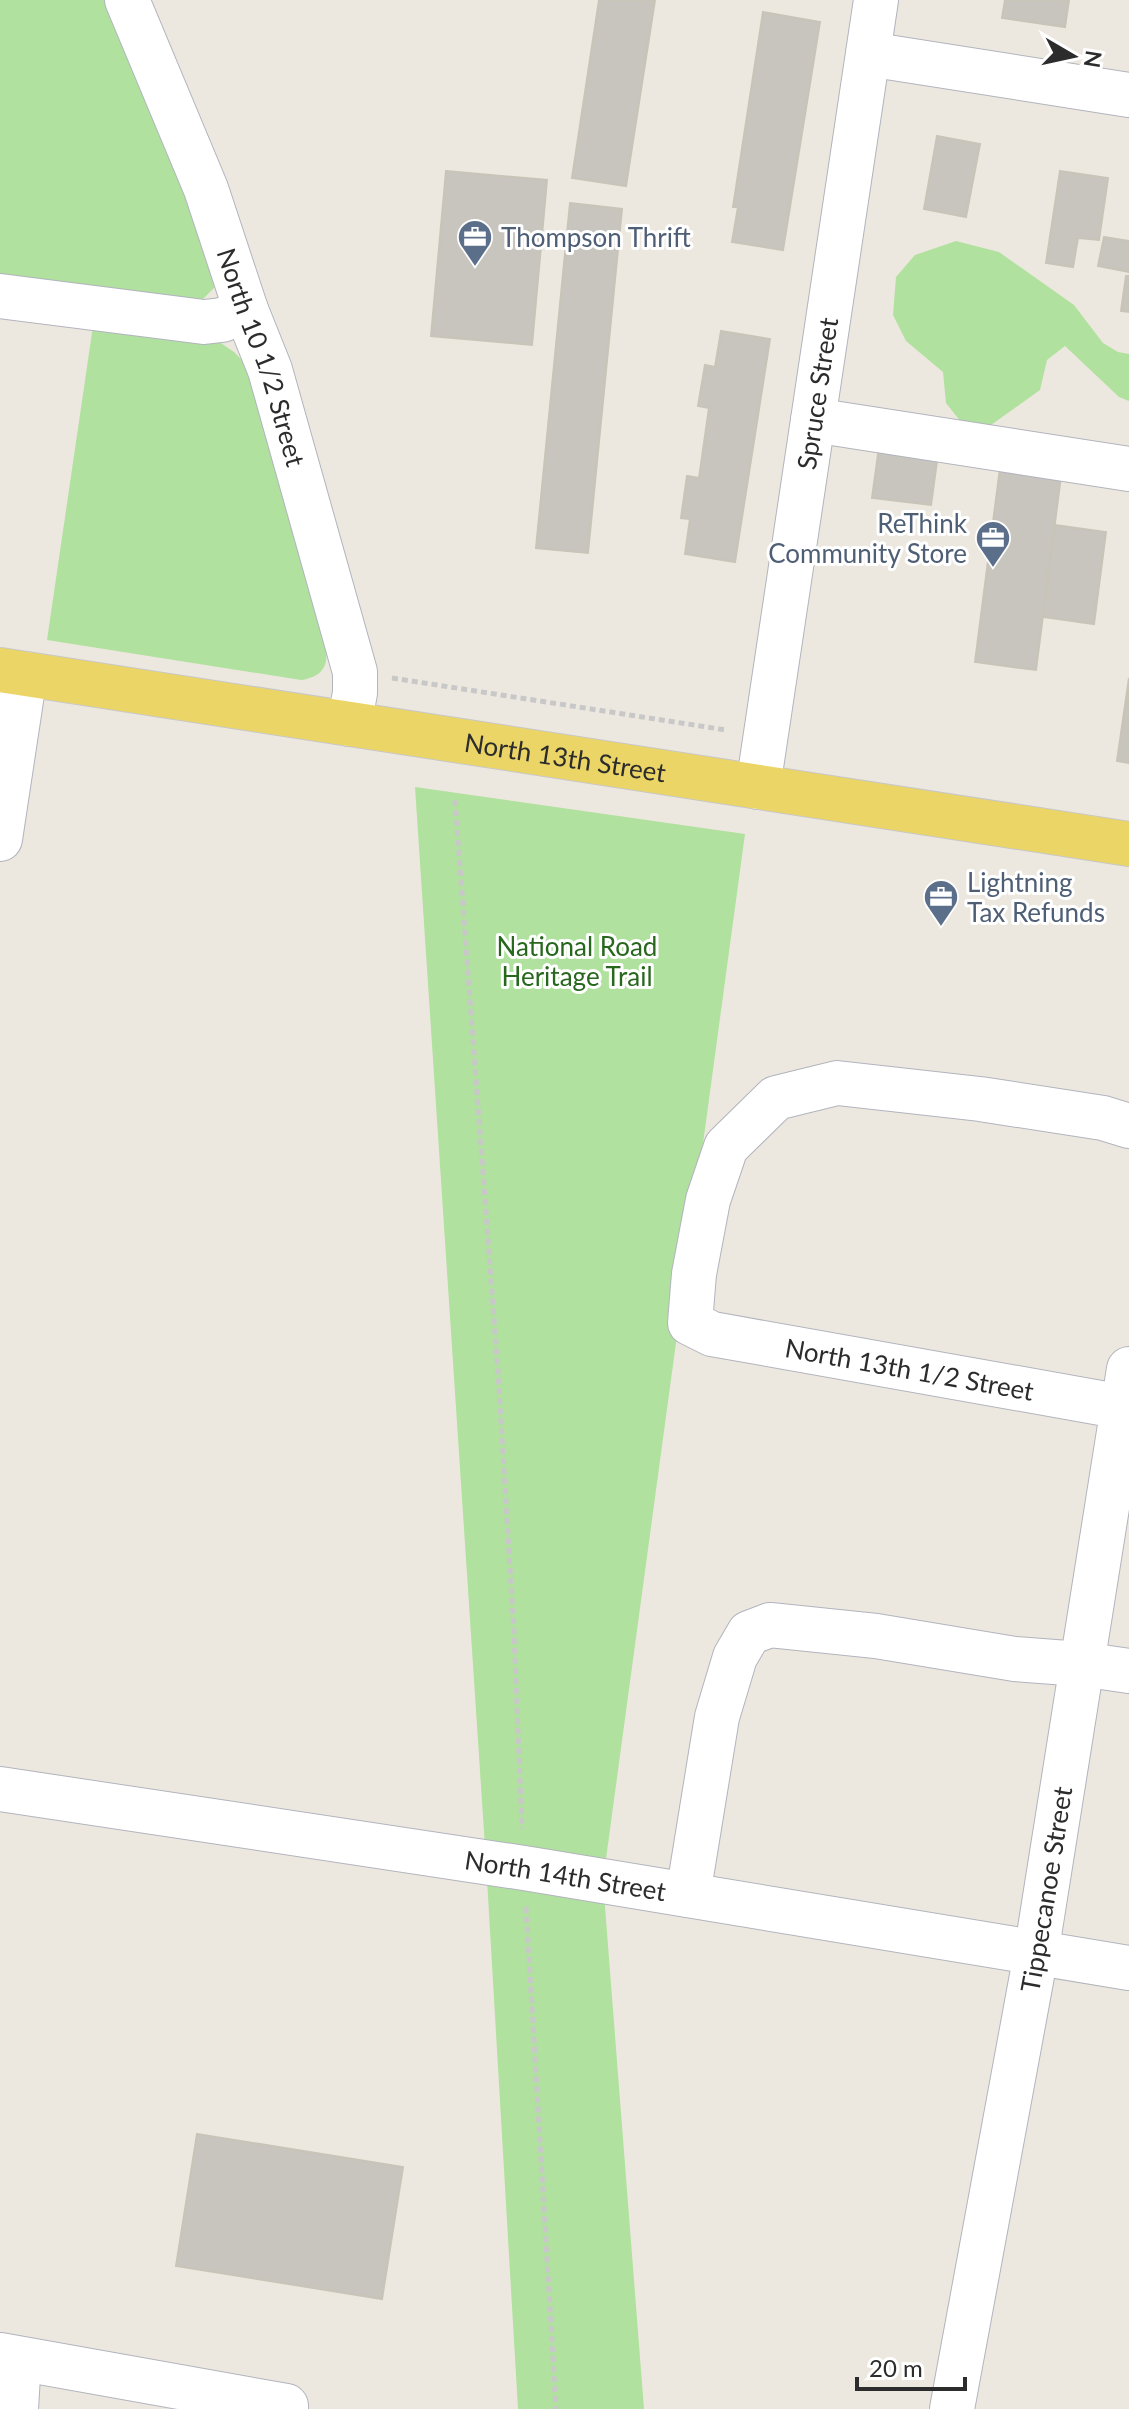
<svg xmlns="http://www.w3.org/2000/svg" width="1129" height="2409" viewBox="0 0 1129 2409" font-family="Lato,sans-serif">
<rect width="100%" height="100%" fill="#ede8df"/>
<g fill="#b0e19e">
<path d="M0,0H111L196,212L216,286L203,299L191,302L0,283Z"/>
<path d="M956,241L999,252L1074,305L1103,343L1118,352L1129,354V401L1119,397L1065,346L1047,360L1040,390L991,425L961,422L946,403L943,372L906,341L893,315L896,277L915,255Z"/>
<path d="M94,319L215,339L234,352L250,368L324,629C327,655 333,675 301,680L47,640Z"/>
<path d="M415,787L745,834L603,1881L644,2409H518L486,1862Z"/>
</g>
<g fill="#c8c4be" stroke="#c8c4b8" stroke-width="2">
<path d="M599,0H655L626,186L572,178Z"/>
<path d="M1005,0H1069L1065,27L1002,18Z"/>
<path d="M763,12L820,22L783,250L732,242L738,207H733Z"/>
<path d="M937,136L980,144L966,217L924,209Z"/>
<path d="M446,171L547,180L532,345L431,336Z"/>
<path d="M1060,171L1108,178L1099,240L1078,238L1073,267L1046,263Z"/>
<path d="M570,203L622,209L588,553L536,548Z"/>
<path d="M1104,237L1129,241V272L1098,266Z"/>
<path d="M1126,276H1129V312L1121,311Z"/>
<path d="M721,331L770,339L735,562L685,554L690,519L681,518L687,476L699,478L709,408L698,406L705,365L715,367Z"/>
<path d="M879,447L938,454L931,505L872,498Z"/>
<path d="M1000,468L1061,476L1036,670L975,662Z"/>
<path d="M1055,525L1106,532L1094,624L1043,617Z"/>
<path d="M1129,678V763L1117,761Z"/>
<path d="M197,2134L403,2167L382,2299L176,2266Z"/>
</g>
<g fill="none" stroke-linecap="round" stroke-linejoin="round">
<defs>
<g id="minor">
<path id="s1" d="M127,0L206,189L246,310L270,370L355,672V693L349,724"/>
<path d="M868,54L1129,95"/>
<path d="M0,296L204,322L222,320L246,310"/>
<path d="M813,420L1129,469"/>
<path id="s2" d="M758,787L876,0"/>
<path d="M0,839L25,674"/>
<path id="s3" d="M1129,1126L1103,1118L980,1099L837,1083L776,1098L726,1147L708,1200L694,1274L690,1323L712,1334L1129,1408"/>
<path id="s4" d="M0,1789L524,1868L1129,1968"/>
<path d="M688,1895L717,1717L735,1657L749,1633L770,1625L876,1636L1015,1659L1081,1664L1129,1671"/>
<path d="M0,2355L286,2406V2409"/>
<path d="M16,2409L19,2359"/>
<path id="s5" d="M952,2409L1036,1954L1129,1369"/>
</g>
<g id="major">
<path id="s6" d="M0,670L1129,844"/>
</g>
</defs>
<use href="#minor" stroke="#b2b4be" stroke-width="46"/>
<use href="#major" stroke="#c8c8c8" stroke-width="46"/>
<g stroke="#c8c8c8" stroke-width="5" stroke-dasharray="6 4" stroke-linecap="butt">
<path d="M392,678L726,730"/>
<path d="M455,800L498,1372L514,1633L522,1829"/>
<path d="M526,1907L556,2409"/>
</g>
<use href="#minor" stroke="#fff" stroke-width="44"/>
<use href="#major" stroke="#ebd566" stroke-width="44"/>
</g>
<defs>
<symbol id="office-pin" viewBox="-11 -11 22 30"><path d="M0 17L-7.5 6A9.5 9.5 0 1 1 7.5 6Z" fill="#5c6f8a" stroke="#fff"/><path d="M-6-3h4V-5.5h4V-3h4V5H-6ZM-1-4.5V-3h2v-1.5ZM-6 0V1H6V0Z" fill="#fff"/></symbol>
</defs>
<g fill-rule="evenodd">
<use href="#office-pin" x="455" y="217" width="40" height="54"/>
<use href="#office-pin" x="973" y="518" width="40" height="54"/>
<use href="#office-pin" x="921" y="877" width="40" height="54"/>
</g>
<g text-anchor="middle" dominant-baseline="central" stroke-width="6" stroke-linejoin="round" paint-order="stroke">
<g font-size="26" fill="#4e5e75" stroke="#fff" text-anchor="start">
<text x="501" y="237">Thompson Thrift</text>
<text x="967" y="523" text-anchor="end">ReThink<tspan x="967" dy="30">Community Store</tspan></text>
<text x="967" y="882">Lightning<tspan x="967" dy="30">Tax Refunds</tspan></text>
</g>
<g font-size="26" fill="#2c2c2c" stroke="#fff">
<text stroke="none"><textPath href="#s1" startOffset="382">North 10 1/2 Street</textPath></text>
<text stroke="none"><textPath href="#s2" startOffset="398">Spruce Street</textPath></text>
<text stroke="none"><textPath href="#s6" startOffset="572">North 13th Street</textPath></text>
<text stroke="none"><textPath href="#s3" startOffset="834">North 13th 1/2 Street</textPath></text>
<text stroke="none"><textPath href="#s4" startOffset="572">North 14th Street</textPath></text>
<text stroke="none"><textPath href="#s5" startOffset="528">Tippecanoe Street</textPath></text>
</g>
<g font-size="26" fill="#28671e" stroke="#fff">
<text x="577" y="946">National Road<tspan x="577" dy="30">Heritage Trail</tspan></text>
</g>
</g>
<g transform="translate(1073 56) rotate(99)" stroke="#ffffff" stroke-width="6" paint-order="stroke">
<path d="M0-6L14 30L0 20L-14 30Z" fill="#2c2c2c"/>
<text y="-12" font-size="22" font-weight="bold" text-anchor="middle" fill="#2c2c2c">N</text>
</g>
<path d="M857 2377v12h108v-12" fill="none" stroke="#2c2c2c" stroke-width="4"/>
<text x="869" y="2377" font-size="24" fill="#2c2c2c" stroke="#ffffff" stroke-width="6" paint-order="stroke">20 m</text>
</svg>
